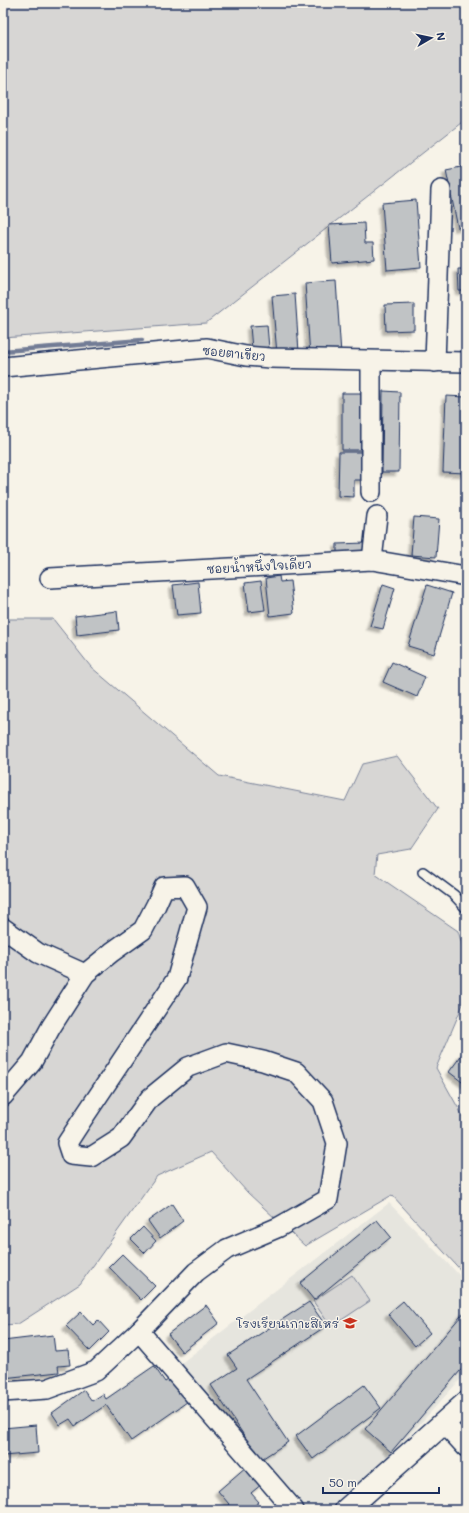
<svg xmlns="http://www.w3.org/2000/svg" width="469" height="1513" viewBox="0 0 469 1513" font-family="Mali,'Playpen Sans Thai',sans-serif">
<defs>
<filter id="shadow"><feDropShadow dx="-3.5" dy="3.5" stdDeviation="1" flood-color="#0004"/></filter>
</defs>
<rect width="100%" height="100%" fill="#f7f3e8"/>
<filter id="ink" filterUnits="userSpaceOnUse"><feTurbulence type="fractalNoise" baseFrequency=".025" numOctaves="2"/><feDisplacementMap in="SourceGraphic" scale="8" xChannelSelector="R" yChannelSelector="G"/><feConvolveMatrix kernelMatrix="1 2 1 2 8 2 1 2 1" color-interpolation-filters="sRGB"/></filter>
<g filter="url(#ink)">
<path fill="#e6e5de" d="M389,1203L466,1282V1373L391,1456L327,1510H304L180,1364Z"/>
<g fill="#d7d6d4" stroke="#798299">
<path d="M3,3H466V119L206,323L3,338Z"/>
<path d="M3,619H53L91,667L219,776L345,801L362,764L397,756L438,809L411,849L377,855L375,874L458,931L466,958V997L436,1068L466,1122V1276L392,1195L305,1246L248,1193L211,1152L157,1176L80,1284L18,1324L3,1325Z"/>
<path d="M352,1275L370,1301L331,1327L313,1301Z"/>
</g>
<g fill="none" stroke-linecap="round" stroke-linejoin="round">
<path stroke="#727c95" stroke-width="4.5" d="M3,351L142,340"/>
</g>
<g fill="#c0c3c5" stroke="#1b2f5e" filter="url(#shadow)">
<path d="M466,166V226L458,228L446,170Z"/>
<path d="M416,200L421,267L387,270L382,203Z"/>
<path d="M364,223L365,243H373L374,259L332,263L329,225Z"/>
<path d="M458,269H466V291H459Z"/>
<path d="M336,281L341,354L310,356L305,283Z"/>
<path d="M295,294L299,352L277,354L272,296Z"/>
<path d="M414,304V330L386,331L385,305Z"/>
<path d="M267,325L269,348L252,349L250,326Z"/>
<path d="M383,391L400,392L399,472H382Z"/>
<path d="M342,393H366L367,450H342Z"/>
<path d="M446,396L466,397V473L443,472Z"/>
<path d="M339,452H368L367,480H354V497L338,496Z"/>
<path d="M414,517L439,519L436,557L411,555Z"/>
<path d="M366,543V554L337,556V544Z"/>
<path d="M279,576L280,582L290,581L294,613L270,616L266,578Z"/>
<path d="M261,581L265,610L249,612L245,583Z"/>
<path d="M198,582L201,613L177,615L173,585Z"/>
<path d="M383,584L395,588L383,629L370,626Z"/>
<path d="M427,585L452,593L434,654L408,646Z"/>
<path d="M117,611L119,630L77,635L75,616Z"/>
<path d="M392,662L425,677L417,697L383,682Z"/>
<path d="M466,1049V1085L449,1072Z"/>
<path d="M172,1204L183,1221L160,1238L148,1221Z"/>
<path d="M377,1220L391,1237L314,1300L300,1283Z"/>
<path d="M143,1227L156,1241L145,1253L131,1239Z"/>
<path d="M122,1254L155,1286L141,1300L109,1267Z"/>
<path d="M403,1301L430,1333L415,1346L388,1314Z"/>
<path d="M309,1302L326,1326L246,1379L288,1442L260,1460L211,1385L237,1368L228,1355Z"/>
<path d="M206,1305L219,1323L182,1352L168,1334Z"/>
<path d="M466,1310V1364L391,1452L365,1429Z"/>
<path d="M81,1312L93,1325L98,1320L109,1332L90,1351L66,1326Z"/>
<path d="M53,1335L55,1351L68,1350L70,1365L58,1366L59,1372L3,1378V1341Z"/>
<path d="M154,1366L165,1382L171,1378L187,1402L131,1441L106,1405L75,1426L70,1419L60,1425L52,1413L84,1390L92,1401L103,1394L106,1399Z"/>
<path d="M364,1385L381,1408L313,1459L296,1436Z"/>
<path d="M36,1425L38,1453L3,1456V1428Z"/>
<path d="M247,1466L262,1484L251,1493L259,1502L249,1510H234L218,1491Z"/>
<path d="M277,1500L286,1510H265Z"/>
</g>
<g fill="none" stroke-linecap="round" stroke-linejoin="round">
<defs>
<path id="service" d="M423,872L454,895L466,908"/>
<g id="minor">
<path d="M371,361V492"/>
<path d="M435,362L441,190"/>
<path d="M3,367L207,348L246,356L270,358L466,362"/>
<path d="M372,560L377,516"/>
<path d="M50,578L372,560L466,576"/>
<path d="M3,928L38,953L85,974"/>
<path d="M3,1096L32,1062L51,1027L85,974L112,952L143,930L156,905L164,887L185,886L197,907L177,978L82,1120L67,1143L71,1155L91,1157L121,1138L150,1098L188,1067L226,1053L263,1061L296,1072L323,1101L337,1143L328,1199L279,1227L227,1249L196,1272L139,1331L96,1371L47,1389L3,1392"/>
<path d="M139,1331L294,1510"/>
<path d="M444,1423L466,1447"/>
</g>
<path id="tertiary" d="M346,1510L466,1403"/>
</defs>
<use href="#service" stroke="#1b2f5e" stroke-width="12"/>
<use href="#minor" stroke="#1b2f5e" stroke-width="22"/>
<use href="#tertiary" stroke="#1b2f5e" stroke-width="25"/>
<use href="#service" stroke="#f7f3e8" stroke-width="9"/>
<use href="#minor" stroke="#f7f3e8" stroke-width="19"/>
<use href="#tertiary" stroke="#f7f3e8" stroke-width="22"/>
</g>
</g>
<defs>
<symbol id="school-bare" viewBox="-9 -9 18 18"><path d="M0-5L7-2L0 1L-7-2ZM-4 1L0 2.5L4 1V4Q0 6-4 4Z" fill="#c8321e" stroke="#f7f3e8" stroke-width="2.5" paint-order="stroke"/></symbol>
</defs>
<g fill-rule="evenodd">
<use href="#school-bare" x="340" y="1313" width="20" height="20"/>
</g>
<g text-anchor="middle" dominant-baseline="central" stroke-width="3" stroke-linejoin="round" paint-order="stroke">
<g font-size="12" fill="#1b2f5e" stroke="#f7f3e8">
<text transform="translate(234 353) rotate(6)">ซอยตาเขียว</text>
<text transform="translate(259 566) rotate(-3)">ซอยน้ำหนึ่งใจเดียว</text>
</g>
<g font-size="12" fill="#1b2f5e" stroke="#f7f3e8" text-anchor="end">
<text x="339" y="1323">โรงเรียนเกาะสิเหร่</text>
</g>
</g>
<rect width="469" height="1513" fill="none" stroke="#f7f3e8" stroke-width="16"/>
<rect x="8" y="8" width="453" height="1497" fill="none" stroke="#1b2f5e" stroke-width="1.5" filter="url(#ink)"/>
<g transform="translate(431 38) rotate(81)" stroke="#f7f3e8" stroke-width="3" paint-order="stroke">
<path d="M0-3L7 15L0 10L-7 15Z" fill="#1b2f5e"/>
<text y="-6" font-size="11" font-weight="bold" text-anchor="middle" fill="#1b2f5e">N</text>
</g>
<path d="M323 1487v6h116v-6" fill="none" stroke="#1b2f5e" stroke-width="2"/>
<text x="329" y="1487" font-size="12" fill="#1b2f5e" stroke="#f7f3e8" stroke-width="3" paint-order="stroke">50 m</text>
</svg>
